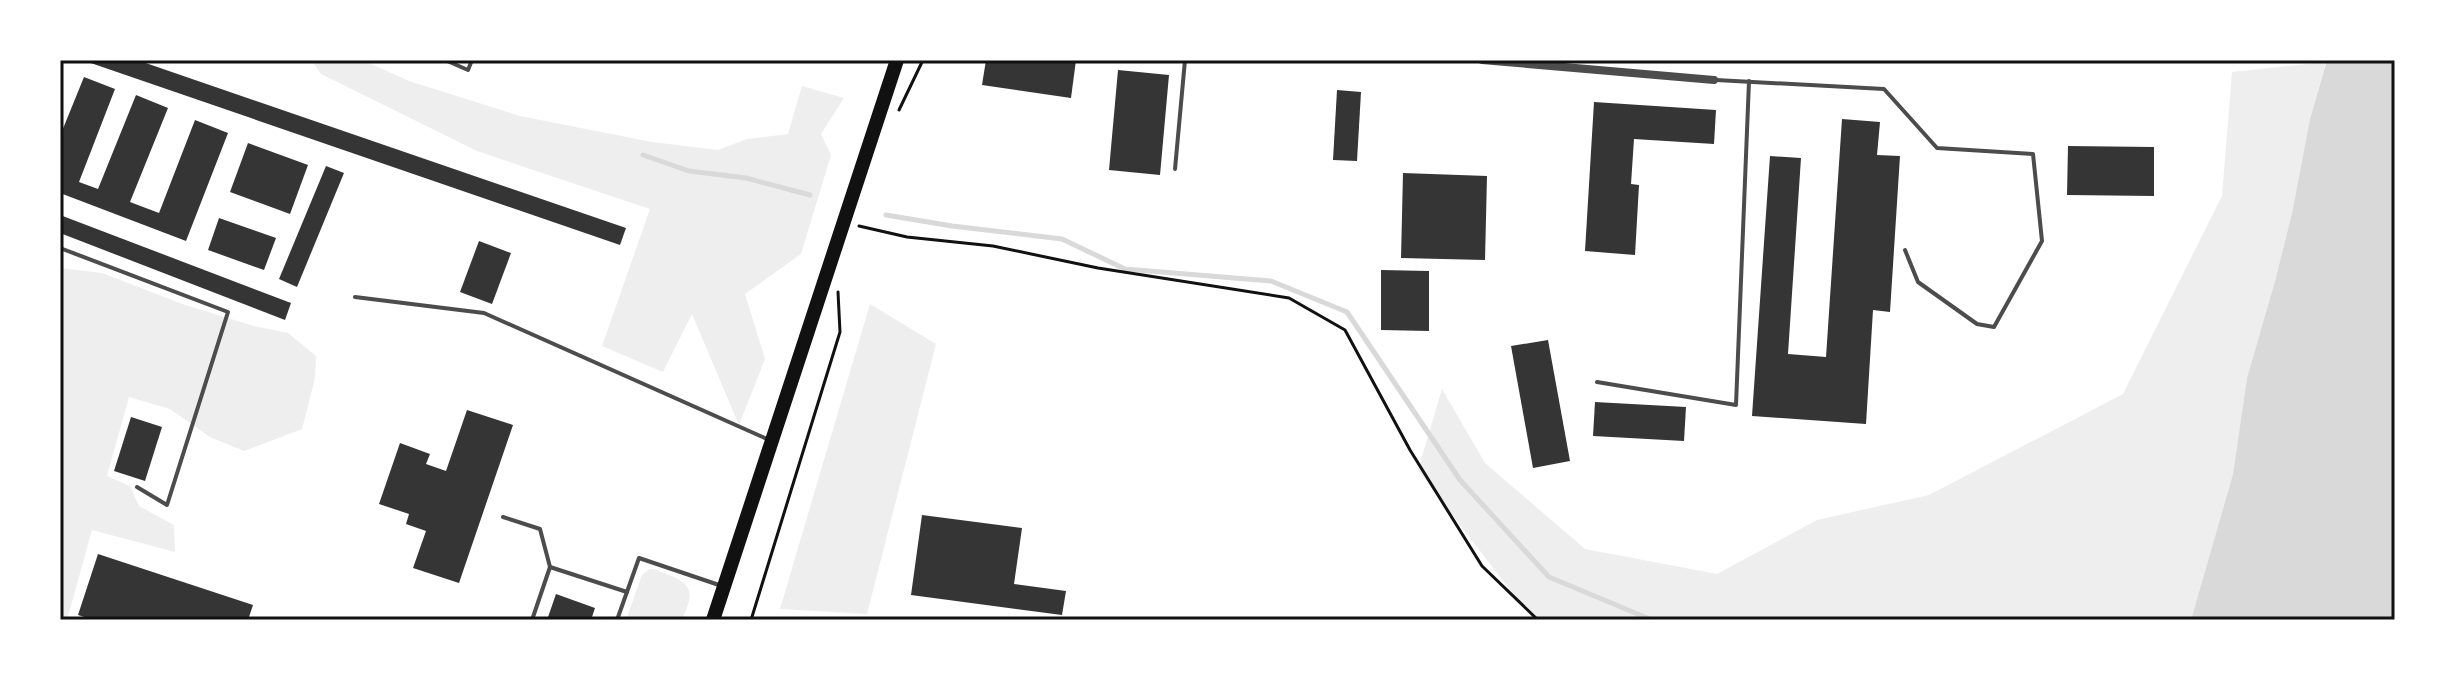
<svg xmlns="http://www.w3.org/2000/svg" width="2455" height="680" viewBox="0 0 2455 680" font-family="Roboto,sans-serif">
<rect width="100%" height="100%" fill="#fff"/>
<g fill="#eee">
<path d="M311,60H362L409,81L520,116L652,142L718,150L747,139L788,134L802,86L844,98L821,134L831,155L801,254L745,294L765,359L739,425L692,314L663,372L602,346L650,209L477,151L321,74Z"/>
<path d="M2326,62L2310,119L2292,213L2275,281L2247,378L2233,474L2191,620H1533L1418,470L1442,389L1485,463L1585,549L1717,574L1817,520L1929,495L2123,394L2222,196L2232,72Z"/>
<path d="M60,268L102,273L185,305L254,326L288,333L316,356L315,378L302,429L244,451L210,437L170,409L129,397L107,476L130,486L139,506L174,525L175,552L92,530L67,620H60Z"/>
<path d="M870,304L936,344L867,614L780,609Z"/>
<path d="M649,569C658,569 665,574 674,577C697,588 690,600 682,620H626L642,575Z"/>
</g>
<path fill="#d9d9d9" d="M2327,60H2395V620H2191L2233,474L2247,378L2275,281L2292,213L2310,119Z"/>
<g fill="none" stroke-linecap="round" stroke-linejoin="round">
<g stroke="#d9d9d9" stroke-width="5">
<path d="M643,155L689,171L746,178L810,195"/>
<path d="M886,215L952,226L1062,239L1125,269L1271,281L1347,312L1460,480L1549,577L1652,620"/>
</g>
</g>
<g fill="#353535">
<path d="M82,60H137L626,228L620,245Z"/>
<path d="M986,60H1076L1071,98L982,85Z"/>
<path d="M1118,70L1169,75L1160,175L1109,170Z"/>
<path d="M84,77L115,89L79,182L98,189L136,95L168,108L130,202L159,213L195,120L228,133L186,241L60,193V136Z"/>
<path d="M1337,90L1361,92L1357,161L1333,160Z"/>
<path d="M1594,102L1716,110L1714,144L1634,139L1631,184L1639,185L1635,255L1585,251Z"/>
<path d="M1842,119L1880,122L1877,155L1900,156L1890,312L1873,310L1866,424L1752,416L1770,156L1801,158L1788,354L1826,357Z"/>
<path d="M248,143L308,165L290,214L230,192Z"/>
<path d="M2068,146L2154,147V196L2067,195Z"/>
<path d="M326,166L344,173L297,287L279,279Z"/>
<path d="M1403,173L1487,176L1485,260L1401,258Z"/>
<path d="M60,215L291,303L285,320L60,233Z"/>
<path d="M219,218L276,238L264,270L208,250Z"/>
<path d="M479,241L511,253L492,304L460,292Z"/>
<path d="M1381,270L1429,271V331L1381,330Z"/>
<path d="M1548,340L1570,461L1533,468L1511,346Z"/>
<path d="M1595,402L1686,407L1684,441L1593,436Z"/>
<path d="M467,410L513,425L459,583L413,568L426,531L406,524L409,514L379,504L400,443L430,454L426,464L446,471Z"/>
<path d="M131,417L162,427L145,481L114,471Z"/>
<path d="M922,515L1022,528L1014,584L1066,591L1062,615L911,595Z"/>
<path d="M98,554L253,605L248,620H94L78,615Z"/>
<path d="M556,594L595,608L591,620H547Z"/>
</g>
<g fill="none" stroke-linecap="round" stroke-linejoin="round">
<g stroke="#111" stroke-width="3">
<path d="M899,110L923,60"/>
<path d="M859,226L907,237L993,246L1098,268L1289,298L1345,330L1410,450L1482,566L1538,620"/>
<path d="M751,620L840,332L838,292"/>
</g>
<g stroke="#4c4c4c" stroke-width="4">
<path d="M445,60L468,70L472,60"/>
<path d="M1716,80L1884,89L1937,148L2033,154L2042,241L1994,327L1977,324L1918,282L1905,250"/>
<path d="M1175,169L1185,60"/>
<path d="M60,248L228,312L167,505L137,487"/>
<path d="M355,297L484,313L767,439"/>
<path d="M1597,382L1736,405L1749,81"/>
<path d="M503,517L540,529L550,567L627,592"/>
<path d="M532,620L550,567"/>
<path d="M617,620L639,558L719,585"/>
</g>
<path stroke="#4c4c4c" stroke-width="8" d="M1482,60L1714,80"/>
<path stroke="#111" stroke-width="14" d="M713,620L897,60"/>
</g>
<rect width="2455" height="680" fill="none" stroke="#ffffff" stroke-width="124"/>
<rect x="62" y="62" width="2331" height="556" fill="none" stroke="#111" stroke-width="3"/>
</svg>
